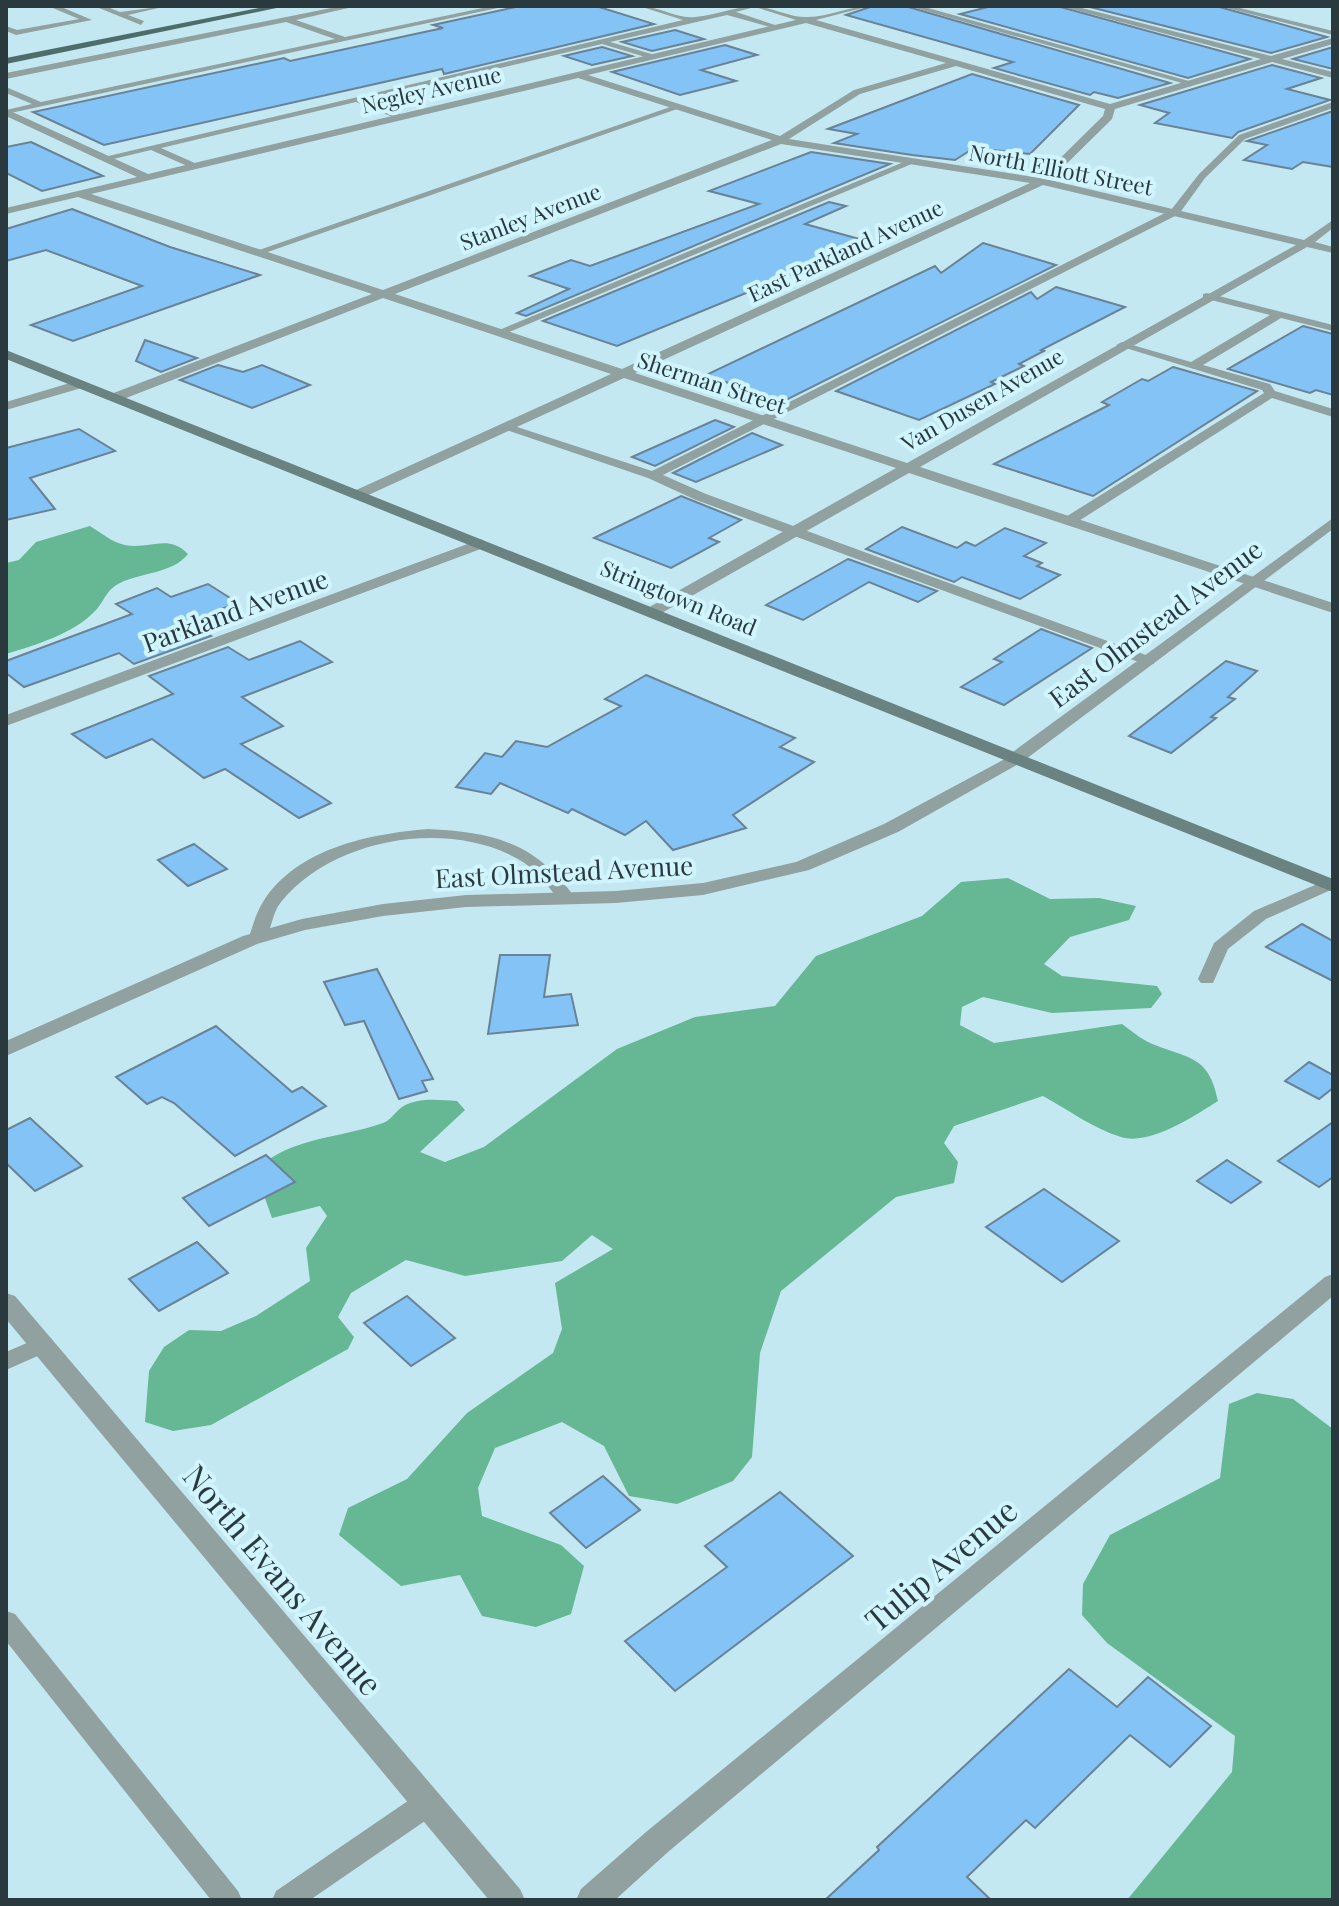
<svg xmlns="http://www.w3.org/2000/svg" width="1339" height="1906" viewBox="0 0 1339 1906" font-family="'Playfair Display',serif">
<rect width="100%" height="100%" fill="#c3e8f2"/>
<g fill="#66b793">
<path d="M90,526C100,532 113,543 125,545C148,550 169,533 188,554C172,574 142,572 120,583C106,590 105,600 96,610C74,634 35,645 6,654V563L19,560L36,542Z"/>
<path d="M1008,878L1050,899L1099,898L1136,906L1129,920L1070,937L1044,964L1062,976L1157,986L1162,994L1151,1008L1052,1013L983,997L962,1007L960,1025L994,1043L1122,1024C1132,1031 1143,1041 1155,1045C1190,1059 1209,1056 1218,1101C1194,1116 1150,1146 1121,1137C1094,1129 1067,1109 1043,1096L954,1126L944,1143L958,1162L954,1183L896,1197L781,1291L760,1353L752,1457L733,1481L677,1504L629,1496L604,1446L562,1422L495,1448L478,1488L482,1516L561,1545L584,1566L571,1614L536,1627L482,1616L460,1575L401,1586L339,1535L348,1508L407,1479L467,1413L553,1353L562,1329L555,1283L613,1249L592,1235L562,1261L465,1276L406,1260L351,1293L338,1317L354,1337L348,1349L211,1425L173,1431L145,1422L149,1371L164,1347L189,1330L221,1331L256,1316L310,1281L306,1248L327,1216L320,1206L272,1218L255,1170C293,1136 338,1139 383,1123C391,1120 395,1112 402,1107C417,1097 440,1100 457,1101L465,1110L420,1152L445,1162L484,1147L617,1049L695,1017L775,1006L816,956L922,916L961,882Z"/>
<path d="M1257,1393L1293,1399L1333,1429V1900H1127L1232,1772L1235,1736L1107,1643L1082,1615L1083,1584L1110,1535L1220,1478L1229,1404Z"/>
</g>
<g fill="#83c3f5" stroke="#6a8295" stroke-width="2">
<path d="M520,6H596L654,24L444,74L442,69L104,145L33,112L284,58L290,61L443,28L433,25Z"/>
<path d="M873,6H905L1170,83L1118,98L1094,92L1090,95L994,68L1013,62L846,15Z"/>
<path d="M992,6H1057L1250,59L1188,78L960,14Z"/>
<path d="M1086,6H1216L1327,37L1271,53Z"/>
<path d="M675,30L704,39L652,51L622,42Z"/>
<path d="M725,45L757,55L701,70L736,81L680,95L612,72Z"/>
<path d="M602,47L632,56L592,65L564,56Z"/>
<path d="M1333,47V69L1293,59Z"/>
<path d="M1272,65L1321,78L1287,89L1330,100L1238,132L1232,138L1155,123L1169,113L1140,105Z"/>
<path d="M972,74L1079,105L1030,154L974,148L955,160L912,155L834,143L857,134L828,129Z"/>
<path d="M1333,111V167L1303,162L1292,169L1244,160L1267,145L1247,141Z"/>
<path d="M31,142L103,176L42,191L6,173V147Z"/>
<path d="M811,152L890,164L526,316L517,313L569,289L530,276L571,260L590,266L759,204L709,191Z"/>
<path d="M829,202L846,206L805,224L870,242L617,346L543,321Z"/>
<path d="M72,209L170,247L260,275L73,341L31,325L142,286L46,250L6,261V229Z"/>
<path d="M983,243L1056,265L782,402L706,375L935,266L941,273Z"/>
<path d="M1056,287L1125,307L1041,350L1044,351L1019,364L1024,366L991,382L995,384L919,420L836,391L1031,292L1037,299Z"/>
<path d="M1303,326L1333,334V395L1316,390L1310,393L1228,369Z"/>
<path d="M145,340L197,358L161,372L136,361Z"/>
<path d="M218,365L243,372L262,365L310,385L252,408L180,380Z"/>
<path d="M1173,367L1257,391L1093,496L994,464L1109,405L1102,402L1142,379L1148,381Z"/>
<path d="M715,420L734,427L655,466L632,457Z"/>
<path d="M79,429L115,451L30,478L55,509L6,520V448Z"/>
<path d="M752,433L782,445L696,482L673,473Z"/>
<path d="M681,496L741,520L709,538L719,542L671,568L594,538Z"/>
<path d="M902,527L957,548L966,542L975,546L1005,528L1046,543L1024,556L1042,563L1037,566L1060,575L1020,599L962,577L954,582L866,549Z"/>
<path d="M848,559L937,591L918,602L869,582L803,620L766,605Z"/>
<path d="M208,584L238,603L188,621L211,636L134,664L119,653L24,687L6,673V661L132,614L116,604L157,588L171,597Z"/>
<path d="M1041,629L1092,648L1004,705L961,687L1002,662L994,659Z"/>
<path d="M300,641L332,662L242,697L283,726L241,744L331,803L299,818L225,769L204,778L152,739L106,758L72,734L173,694L149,676L228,647L249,660Z"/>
<path d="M1226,661L1257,671L1228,697L1235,699L1211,717L1216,718L1171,753L1129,736Z"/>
<path d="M646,675L795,738L780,747L814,762L733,815L746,828L673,850L646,821L625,835L572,809L568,813L500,783L491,794L456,787L485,753L502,757L516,741L547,747L621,706L605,699Z"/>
<path d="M194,844L227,869L188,886L158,860Z"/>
<path d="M1302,924L1333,941V981L1266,947Z"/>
<path d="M500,955H550L544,997L571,994L578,1025L488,1034Z"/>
<path d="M377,969L433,1079L422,1081L427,1091L399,1099L364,1021L345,1025L324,982Z"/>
<path d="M216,1026L292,1092L302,1087L326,1106L235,1156L174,1103L162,1097L147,1104L116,1077Z"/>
<path d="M1309,1062L1333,1075V1088L1319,1099L1285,1081Z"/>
<path d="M30,1118L82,1166L35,1191L6,1163V1130Z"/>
<path d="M1333,1122V1177L1319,1187L1278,1161Z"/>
<path d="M266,1155L295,1182L209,1226L183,1198Z"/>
<path d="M1227,1160L1261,1182L1231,1203L1197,1181Z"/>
<path d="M1044,1189L1119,1241L1062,1282L986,1227Z"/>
<path d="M197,1242L228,1273L159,1311L129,1279Z"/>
<path d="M407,1296L455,1338L411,1366L364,1323Z"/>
<path d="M603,1476L640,1510L586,1548L550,1513Z"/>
<path d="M780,1492L853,1556L675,1691L625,1641L727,1567L705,1546Z"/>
<path d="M1069,1669L1117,1707L1148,1677L1211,1726L1170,1767L1130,1735L1035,1828L1026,1820L967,1877L991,1900H825L879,1850L877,1847Z"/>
</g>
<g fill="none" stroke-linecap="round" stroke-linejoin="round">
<g fill="#91a19f" fill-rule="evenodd">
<path d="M48,6H59L92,20L16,35L6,31V26L17,30L79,19Z"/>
<path d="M94,6H105L120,12L167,6L128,15L144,21L141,25Z"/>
<path d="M341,6H357L296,20L345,37L492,6H507L6,114V110L32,104L6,93V87L41,102L335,39L286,22L6,79V73Z"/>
<path d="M639,6C658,6 677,19 695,17C717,15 736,6 758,6L736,12L781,27L777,29L727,15L610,42L655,55L652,59L602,44L366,100L403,115L400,120L356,102L161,148L197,164L199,166L194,169L151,150L105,161L100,158L683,20Z"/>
<path d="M908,6H921L1196,83L1189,85Z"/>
<path d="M1219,6H1232L1333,31V35Z"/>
<path d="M1333,102V108L1245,139L1205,178L1179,214L663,475L706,494L1154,658V664H1144L696,500L648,478L501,428L511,425L652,471L1171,210L1199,174L1239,135Z"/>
<path d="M673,106L680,108L262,254L253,252Z"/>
<path d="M906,161L914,163L502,335L492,333Z"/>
<path d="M1207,293L1333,325V331L1281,318L1203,365L1270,384L1275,391L1333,409V417L1272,398L1074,524H1064V518L1264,393L1262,390L1116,345L1122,342L1191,362L1270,315L1203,298V294Z"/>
<path d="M428,829C494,832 536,843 576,899L573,903H561C549,887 536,869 518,859C447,819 333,838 281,902C272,913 272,929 264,941L258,942L249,937C253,925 256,913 263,902C297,848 369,834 428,829Z"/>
<path d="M1329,879L1333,880V889L1266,919L1228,949L1213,983H1201L1198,979L1214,943L1254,911Z"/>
<path d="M43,1336L51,1338L54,1344L51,1350L6,1370V1352Z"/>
<path d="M6,1611L15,1614L238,1891L242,1900H211L6,1641Z"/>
<path d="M428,1791L438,1794L442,1803L438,1812L310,1900H272L276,1891L418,1794Z"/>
</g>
<g fill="#91a19f" fill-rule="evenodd">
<path d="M752,6C771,6 789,18 808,17C829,17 849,6 870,6L816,20L1110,104L1261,59L1060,6H1074L1271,56L1333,38V44L1282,59L1333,72V78L1272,62L1115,109L1112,119L1050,180L1304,240L1333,220V228L1315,242L1333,247V253L1307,247L920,467L1333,603V613L909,473L658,615H646V609L896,468L624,378L364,497H354V491L611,374L383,298L121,400H111V394L372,294L78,197L6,214V208L137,177L6,116V109L148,174L796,20ZM806,23L946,63L854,90L780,136L588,75ZM956,66L1105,109L1103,116L1040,178L789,139L860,94ZM578,78L772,140L383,290L91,194ZM781,144L1030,183L622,369L395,294ZM1043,185L1296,245L907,463L635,373Z"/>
<path d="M80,380L87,384L85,387L6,410V402Z"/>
<path d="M481,539L489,544L486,547L6,726V715Z"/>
<path d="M1016,753L1022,754L1025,758L1022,762L898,832L809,870L703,895L616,903L466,907L383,916L305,930L257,944L6,1056V1041L243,936L302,919L383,904L466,895L616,891L703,883L796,862L884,824Z"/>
<path d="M1333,1274V1296L668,1852L615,1900H576L581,1889L646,1832L1325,1277Z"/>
<path d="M6,1293L15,1296L520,1889L525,1900H489L6,1319Z"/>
</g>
<path fill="#91a19f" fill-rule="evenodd" d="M1333,518V529L1022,762H1010L1007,758L1010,754Z"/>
<path fill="#6a8280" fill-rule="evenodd" d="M6,350L1333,879V892L6,359Z"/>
<path fill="#4e6c69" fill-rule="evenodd" d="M269,6H286L6,64V58Z"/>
</g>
<g text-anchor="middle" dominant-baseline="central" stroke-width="8" stroke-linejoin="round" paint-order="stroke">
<g font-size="22" fill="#2a393d" stroke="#d0f5ff">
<text transform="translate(431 89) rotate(-13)">Negley Avenue</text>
<text transform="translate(1061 169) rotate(11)">North Elliott Street</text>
<text transform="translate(530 216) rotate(-21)">Stanley Avenue</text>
<text transform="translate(845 250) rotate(-25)">East Parkland Avenue</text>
<text transform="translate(712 382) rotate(18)">Sherman Street</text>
<text transform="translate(982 399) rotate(-30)">Van Dusen Avenue</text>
<text transform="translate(679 597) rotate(22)">Stringtown Road</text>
</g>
<g font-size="26" fill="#2a393d" stroke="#d0f5ff">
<text transform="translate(235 610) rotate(-20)">Parkland Avenue</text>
<text transform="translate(1155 623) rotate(-37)">East Olmstead Avenue</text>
<text transform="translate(564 871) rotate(-3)">East Olmstead Avenue</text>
</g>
<g font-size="32" fill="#2a393d" stroke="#d0f5ff">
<text transform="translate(940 1564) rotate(-40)">Tulip Avenue</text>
<text transform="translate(284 1579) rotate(50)">North Evans Avenue</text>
</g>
</g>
<rect width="1339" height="1906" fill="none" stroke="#2a393d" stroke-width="16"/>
</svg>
